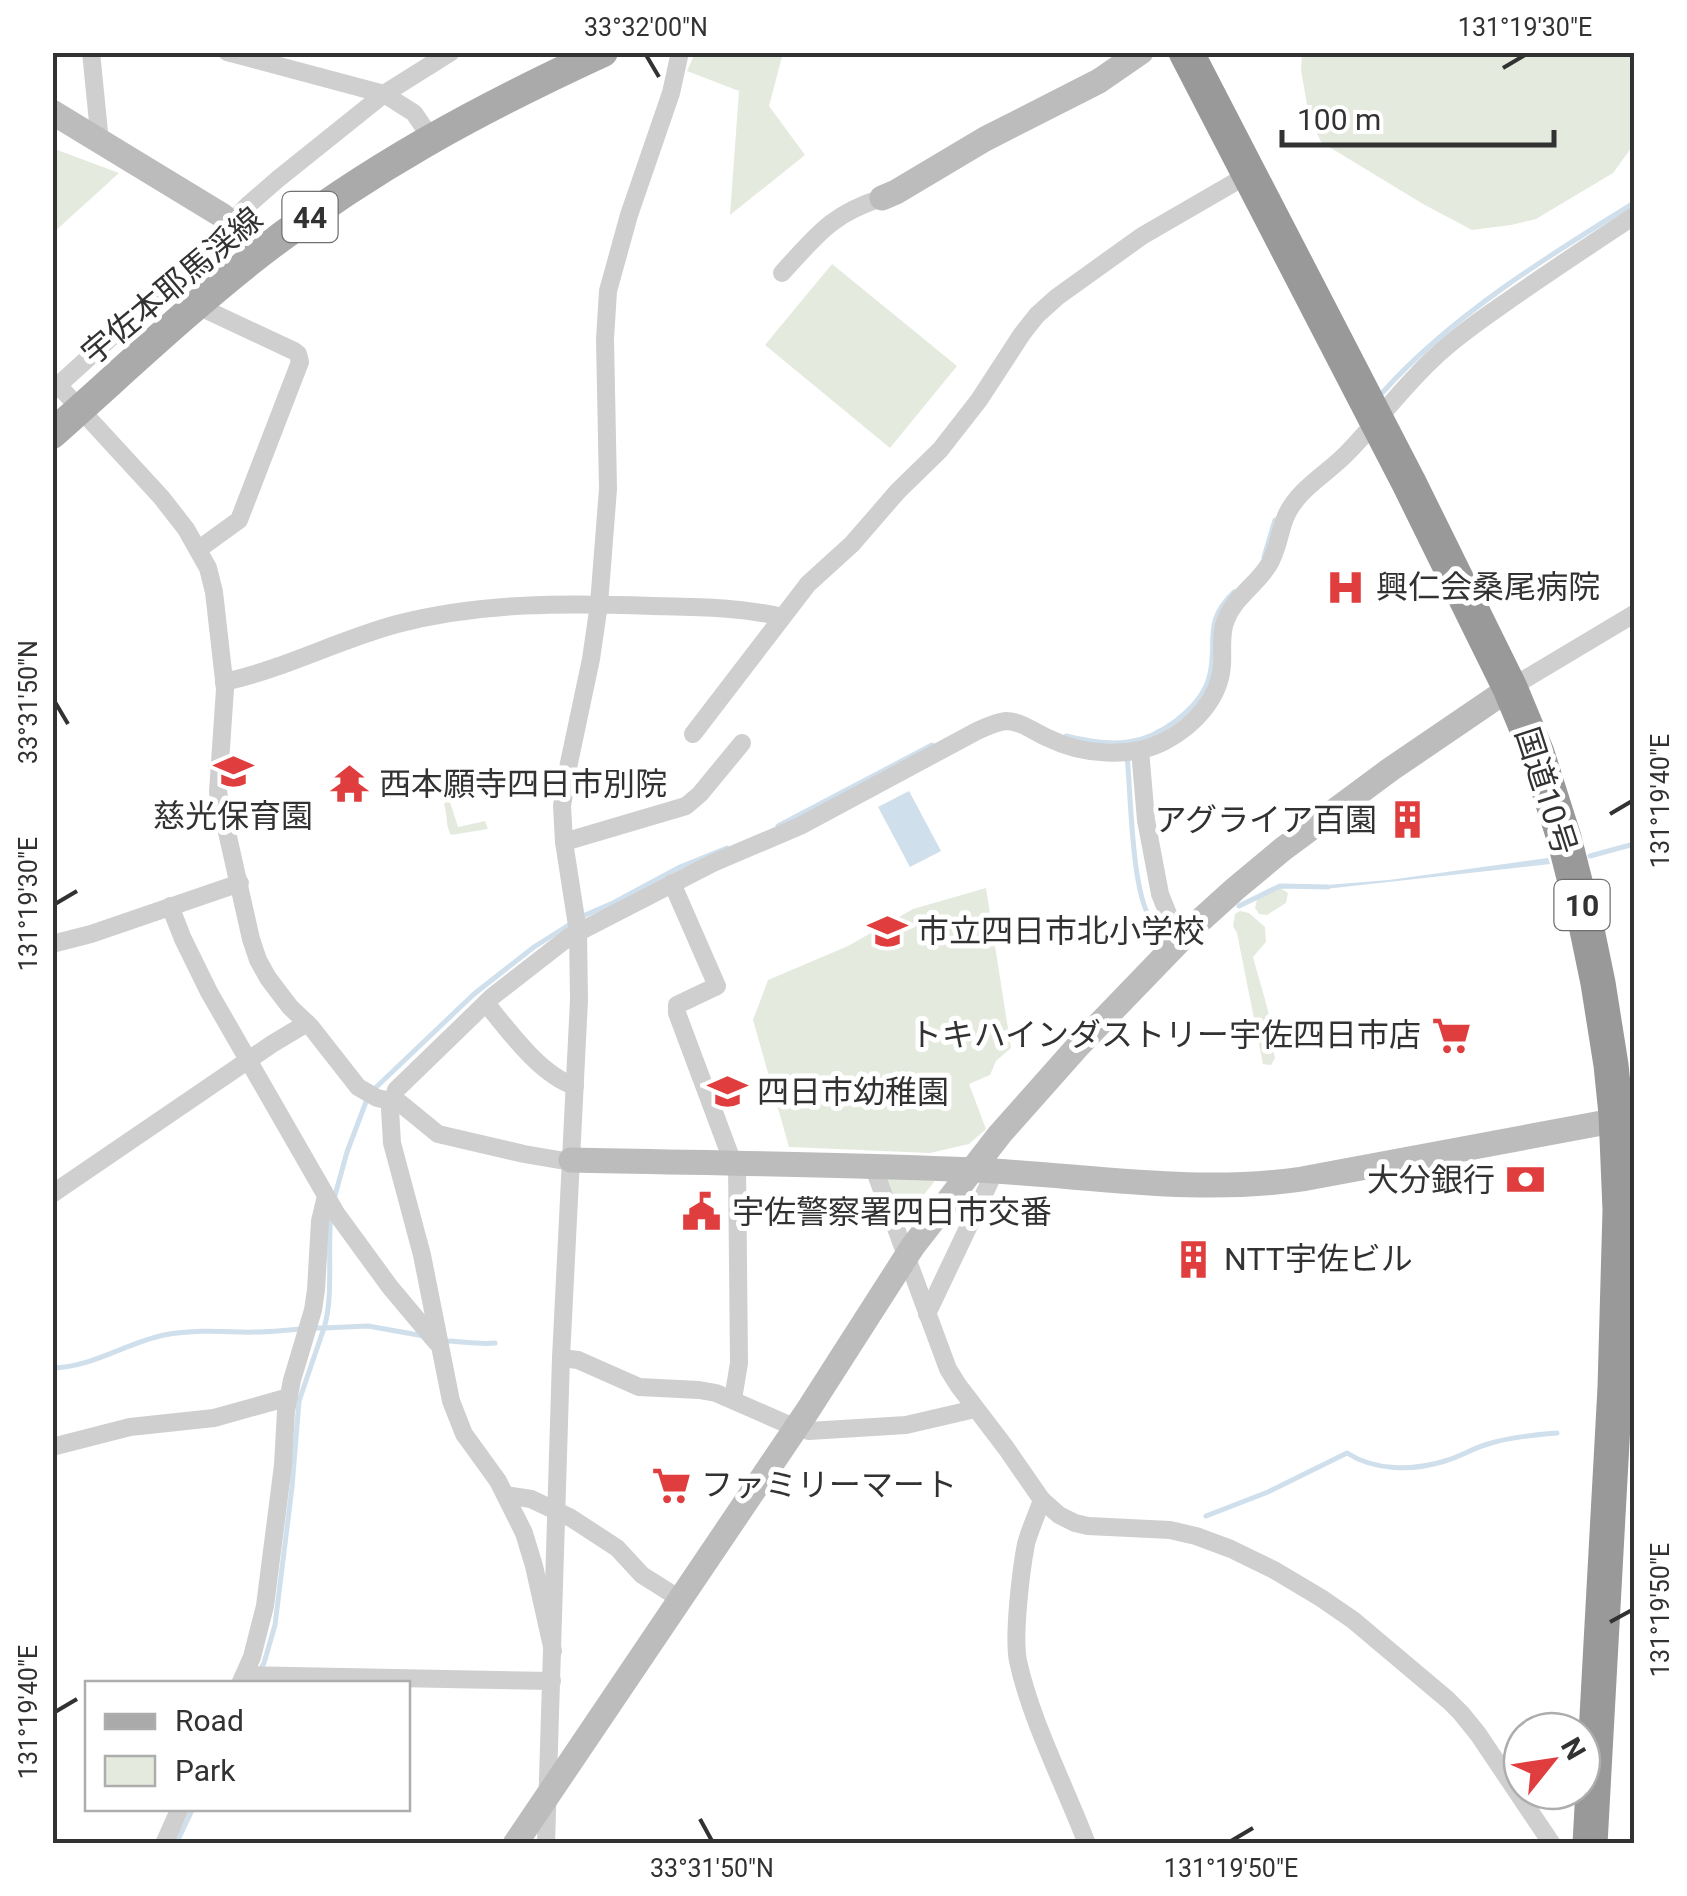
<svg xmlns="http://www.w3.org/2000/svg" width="1687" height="1896" viewBox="0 0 1687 1896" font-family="Roboto,'Noto Sans JP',sans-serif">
<rect width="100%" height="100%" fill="#fff"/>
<g fill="#e4ebde">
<path d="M695,53H783L769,106L805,155L730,215L739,91L687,71Z"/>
<path d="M1302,53H1634V144L1613,173L1536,219L1511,225L1472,230L1423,204L1321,142L1309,116L1301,70Z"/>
<path d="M52,148L119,173L53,233H52Z"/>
<path d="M832,264L957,366L890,448L765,345Z"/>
<path d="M444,769L449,773L455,797L450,802L458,827L485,821L488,829L451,835C445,825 448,816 444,805L449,791L448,784L439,779L438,771Z"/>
<path d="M1279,887L1288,893L1286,903L1267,915L1259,914L1255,908L1258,895L1270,888Z"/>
<path d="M986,888L1011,1048L996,1061L990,1075L969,1084L986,1129L969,1144L930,1153L789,1147L753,1020L768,980L848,946L913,909Z"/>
<path d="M1240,911L1249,913L1265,927L1266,942L1253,957C1258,977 1265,996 1269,1016C1272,1028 1272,1045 1275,1058L1271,1065L1263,1064L1237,933L1233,926L1235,914Z"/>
<path d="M879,1172L937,1178L898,1228Z"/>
</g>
<g fill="#cfdfec">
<path d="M909,791L941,851L910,867L878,807Z"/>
<path d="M1548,858L1550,864L1325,889L1326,885L1389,880Z"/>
</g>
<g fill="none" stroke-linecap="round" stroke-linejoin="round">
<g stroke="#cfdfec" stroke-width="5">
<path d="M1383,392C1451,316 1548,256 1634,203"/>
<path d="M1264,557L1275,520"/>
<path d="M1066,736C1086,741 1107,745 1128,742C1159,738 1200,709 1209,678C1219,642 1201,624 1234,592"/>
<path d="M1127,756C1131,790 1131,902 1154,923L1166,918"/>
<path d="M778,826L932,745"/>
<path d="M1590,856L1634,844"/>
<path d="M1239,906L1280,886L1328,887"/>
<path d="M334,1199L347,1152L369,1094L474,994L534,947L583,916L613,903L680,867L727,848"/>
<path d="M314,1328H324C334,1296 327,1250 331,1215"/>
<path d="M444,1341C462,1341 478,1345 495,1343"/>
<path d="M52,1368C93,1367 126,1343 164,1335C190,1330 215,1331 241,1332C262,1333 283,1330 303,1329"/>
<path d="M1206,1516L1268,1492L1347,1453C1375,1471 1413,1471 1445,1461C1460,1457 1473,1448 1488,1444C1510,1437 1535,1435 1557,1433"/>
<path d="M259,1672L264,1663L275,1625L292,1487L299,1401L324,1328L368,1326L424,1336"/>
<path d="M176,1844L193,1808"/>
</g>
<g stroke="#cfcfcf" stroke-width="18">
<path d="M91,52L100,142"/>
<path d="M227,52L384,94L414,113L431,138"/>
<path d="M782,273C817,235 831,214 882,198"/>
<path d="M198,306L294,351L298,354L300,362L239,520L199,549"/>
<path d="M58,385L161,497L186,529L208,568L214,592L225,689L218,792L251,939L258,960L268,978L290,1007L311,1027L358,1087L377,1098L400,1103L438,1134L524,1154L571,1162"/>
<path d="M53,390L182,273L248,205L278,179L384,94L451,52"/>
<path d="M224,682C284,669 338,640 397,624C481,602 567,603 653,606C696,607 740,607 782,617"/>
<path d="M1510,688L1634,614"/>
<path d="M693,734L808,584L852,544L898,491L940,450L979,400L1022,334L1037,315L1057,297L1142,236L1249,174"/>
<path d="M1140,750L1146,820L1160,894L1168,914L1184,937"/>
<path d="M564,842L686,806L700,794L742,743"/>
<path d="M672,883L717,986L677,1005V1013L733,1163"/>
<path d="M170,906L183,939L209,992L336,1213L390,1287L437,1343"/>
<path d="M52,944L91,934L240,883"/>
<path d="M486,1003C507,1029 541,1076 575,1086"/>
<path d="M873,1166L948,1369L958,1385L1006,1448L1042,1500L1059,1515L1075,1523L1088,1526L1170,1530L1196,1536L1231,1549L1274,1570L1321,1598L1353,1620L1448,1700L1461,1713L1478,1734L1552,1844"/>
<path d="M52,1194L272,1044L307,1023"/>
<path d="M927,1314L995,1171"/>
<path d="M561,1358L578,1360L639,1387L699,1390L716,1393L796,1428L809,1431L906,1425L975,1409"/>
<path d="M733,1399L739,1363L737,1163"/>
<path d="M52,1447L130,1427L214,1418L289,1397"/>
<path d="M506,1495L531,1499L571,1518L617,1548L642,1575L680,1599"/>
<path d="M1042,1500C1037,1514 1030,1529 1026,1544C1021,1570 1013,1636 1018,1661C1031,1721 1065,1786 1087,1844"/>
<path d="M553,1651L534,1566L524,1533L498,1481L464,1434L451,1401L422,1255L392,1143L390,1109L396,1090L493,996L569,937L713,863L800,826L977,731C986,727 996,722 1006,721C1021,721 1034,732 1048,738C1082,755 1131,759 1165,741C1194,726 1220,698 1222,665C1223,650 1220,633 1226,620C1234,598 1256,585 1268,566C1278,551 1279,532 1286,516C1298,488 1329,473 1349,451C1379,420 1404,385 1436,356C1456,337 1479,321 1502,305C1546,274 1590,245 1634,216"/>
<path d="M245,1675L552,1681"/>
<path d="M240,1684L252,1657L265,1606L283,1465L286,1411L292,1380L313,1310L316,1290L320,1221L326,1196"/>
<path d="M164,1844L180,1808"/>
<path d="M546,1844L561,1358L579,1000L578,932L564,842L562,806L569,763L591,659L599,604L608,489L605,339L608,291L629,215L671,93L680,52"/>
</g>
<g stroke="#bcbcbc" stroke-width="25">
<path d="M52,112L223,216L241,230L259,254"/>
<path d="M882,198L896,192L985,139L1099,81L1141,52"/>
<path d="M571,1160C706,1163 841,1164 975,1170C1084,1175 1194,1195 1302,1179L1634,1117"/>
<path d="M515,1844L808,1410L913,1246L1000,1134L1079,1045L1193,927L1235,889L1283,849L1391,769L1510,688"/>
</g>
<path stroke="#aaa" stroke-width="30" d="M52,434C121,373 188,309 260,253C368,169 479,109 603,52"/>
<path stroke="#999" stroke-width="35" d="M1186,52L1409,483L1510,688L1537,753L1564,838L1586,925L1598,983L1611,1065L1616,1114L1620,1210L1615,1388L1590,1844"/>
</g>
<path fill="none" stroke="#323232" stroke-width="4" d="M646,55L659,77M1503,68L1525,55M55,702L68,724M1610,814L1632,801M55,904L77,891M1610,1622L1632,1610M55,1712L77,1699M700,1819L712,1841M1231,1841L1253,1828"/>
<defs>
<symbol id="hospital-bare" viewBox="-9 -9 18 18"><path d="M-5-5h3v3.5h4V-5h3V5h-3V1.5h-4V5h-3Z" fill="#e03d3e" stroke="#fff" stroke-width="2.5" paint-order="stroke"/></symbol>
<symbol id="school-bare" viewBox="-9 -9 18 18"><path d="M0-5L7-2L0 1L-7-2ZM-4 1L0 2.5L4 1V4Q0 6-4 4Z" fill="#e03d3e" stroke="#fff" stroke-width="2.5" paint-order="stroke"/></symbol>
<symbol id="temple-bare" viewBox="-9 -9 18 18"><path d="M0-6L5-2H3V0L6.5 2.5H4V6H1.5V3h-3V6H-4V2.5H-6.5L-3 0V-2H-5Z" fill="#e03d3e" stroke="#fff" stroke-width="2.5" paint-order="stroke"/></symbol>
<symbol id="building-bare" viewBox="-9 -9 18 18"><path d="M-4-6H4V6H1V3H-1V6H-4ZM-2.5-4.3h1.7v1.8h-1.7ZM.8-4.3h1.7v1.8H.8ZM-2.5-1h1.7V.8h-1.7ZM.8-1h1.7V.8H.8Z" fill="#e03d3e" stroke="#fff" stroke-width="2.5" paint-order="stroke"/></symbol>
<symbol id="supermarket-bare" viewBox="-9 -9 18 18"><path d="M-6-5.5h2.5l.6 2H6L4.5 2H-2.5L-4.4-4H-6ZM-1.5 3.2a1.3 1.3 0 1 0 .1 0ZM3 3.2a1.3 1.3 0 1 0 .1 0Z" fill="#e03d3e" stroke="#fff" stroke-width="2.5" paint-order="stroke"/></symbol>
<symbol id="bank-bare" viewBox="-9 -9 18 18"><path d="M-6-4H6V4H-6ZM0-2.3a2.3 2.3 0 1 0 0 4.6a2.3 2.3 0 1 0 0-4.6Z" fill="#e03d3e" stroke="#fff" stroke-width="2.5" paint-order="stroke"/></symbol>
<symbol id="civic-bare" viewBox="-9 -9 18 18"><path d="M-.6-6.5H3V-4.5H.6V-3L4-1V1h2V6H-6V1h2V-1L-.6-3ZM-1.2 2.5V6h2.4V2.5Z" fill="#e03d3e" stroke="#fff" stroke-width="2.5" paint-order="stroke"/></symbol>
</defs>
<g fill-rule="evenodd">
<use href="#hospital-bare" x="1318" y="560" width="55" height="55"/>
<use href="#school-bare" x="206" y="744" width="55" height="55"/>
<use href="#temple-bare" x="322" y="756" width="55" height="55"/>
<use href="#building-bare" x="1380" y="792" width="55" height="55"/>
<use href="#school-bare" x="860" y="904" width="55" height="55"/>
<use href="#supermarket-bare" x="1424" y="1008" width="55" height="55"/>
<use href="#school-bare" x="700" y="1064" width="55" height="55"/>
<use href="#bank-bare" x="1498" y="1152" width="55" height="55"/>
<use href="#civic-bare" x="674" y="1184" width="55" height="55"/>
<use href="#building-bare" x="1166" y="1232" width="55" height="55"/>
<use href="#supermarket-bare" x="644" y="1458" width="55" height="55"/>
</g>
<g text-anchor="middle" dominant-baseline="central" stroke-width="10" stroke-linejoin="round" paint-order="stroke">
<g fill="#fff" stroke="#707070" stroke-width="2.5">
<rect x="282.5" y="192" width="55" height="50" rx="8"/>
<rect x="1554.5" y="880" width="55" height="50" rx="8"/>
</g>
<g font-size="30" font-weight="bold" fill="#323232">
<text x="310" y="217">44</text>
<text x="1582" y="905">10</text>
</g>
<g font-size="32" fill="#323232" stroke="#fff">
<text transform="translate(172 286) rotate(-40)">宇佐本耶馬渓線</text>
<text transform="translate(1546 791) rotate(72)">国道10号</text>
</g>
<g font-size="32" fill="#323232" stroke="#fff" text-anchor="start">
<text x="1376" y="587">興仁会桑尾病院</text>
<text x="379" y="784">西本願寺四日市別院</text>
<text x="233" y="816" text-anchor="middle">慈光保育園</text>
<text x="1377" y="820" text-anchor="end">アグライア百園</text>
<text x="917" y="931">市立四日市北小学校</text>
<text x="1421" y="1035" text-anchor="end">トキハインダストリー宇佐四日市店</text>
<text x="757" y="1092">四日市幼稚園</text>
<text x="1495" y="1180" text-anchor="end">大分銀行</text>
<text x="732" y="1212">宇佐警察署四日市交番</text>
<text x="1224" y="1259">NTT宇佐ビル</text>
<text x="701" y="1485">ファミリーマート</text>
</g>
</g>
<rect width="1687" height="1896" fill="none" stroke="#ffffff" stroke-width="110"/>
<rect x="85" y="1681" width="325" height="130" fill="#ffffff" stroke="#adadad" stroke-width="2.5"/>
<rect x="105" y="1714" width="50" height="15" fill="#aaaaaa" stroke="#adadad" stroke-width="2.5"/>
<text x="175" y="1731" font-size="30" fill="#323232">Road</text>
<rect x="105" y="1756" width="50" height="30" fill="#e4ebde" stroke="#adadad" stroke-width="2.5"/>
<text x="175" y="1781" font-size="30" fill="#323232">Park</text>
<g transform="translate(1552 1761) rotate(60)"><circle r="48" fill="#ffffff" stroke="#adadad" stroke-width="2.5"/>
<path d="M0-8L18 38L0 25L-18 38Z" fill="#e03d3e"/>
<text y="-15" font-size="28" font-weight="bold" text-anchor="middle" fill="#323232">N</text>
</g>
<path d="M1282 130v15h272v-15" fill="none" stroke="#323232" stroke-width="5"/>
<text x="1297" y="130" font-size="30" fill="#323232" stroke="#ffffff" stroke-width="8" paint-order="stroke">100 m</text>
<rect x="55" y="55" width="1577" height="1786" fill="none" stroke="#323232" stroke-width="4"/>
<g font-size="25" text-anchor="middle" fill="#323232">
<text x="646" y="36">33°32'00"N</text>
<text x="1525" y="36">131°19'30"E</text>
<text transform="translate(28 702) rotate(-90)" y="9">33°31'50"N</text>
<text transform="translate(1660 801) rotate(-90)" y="9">131°19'40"E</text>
<text transform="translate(28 904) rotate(-90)" y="9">131°19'30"E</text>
<text transform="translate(1660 1610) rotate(-90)" y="9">131°19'50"E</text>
<text transform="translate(28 1712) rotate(-90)" y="9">131°19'40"E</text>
<text x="712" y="1877">33°31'50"N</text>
<text x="1231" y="1877">131°19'50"E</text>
</g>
</svg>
